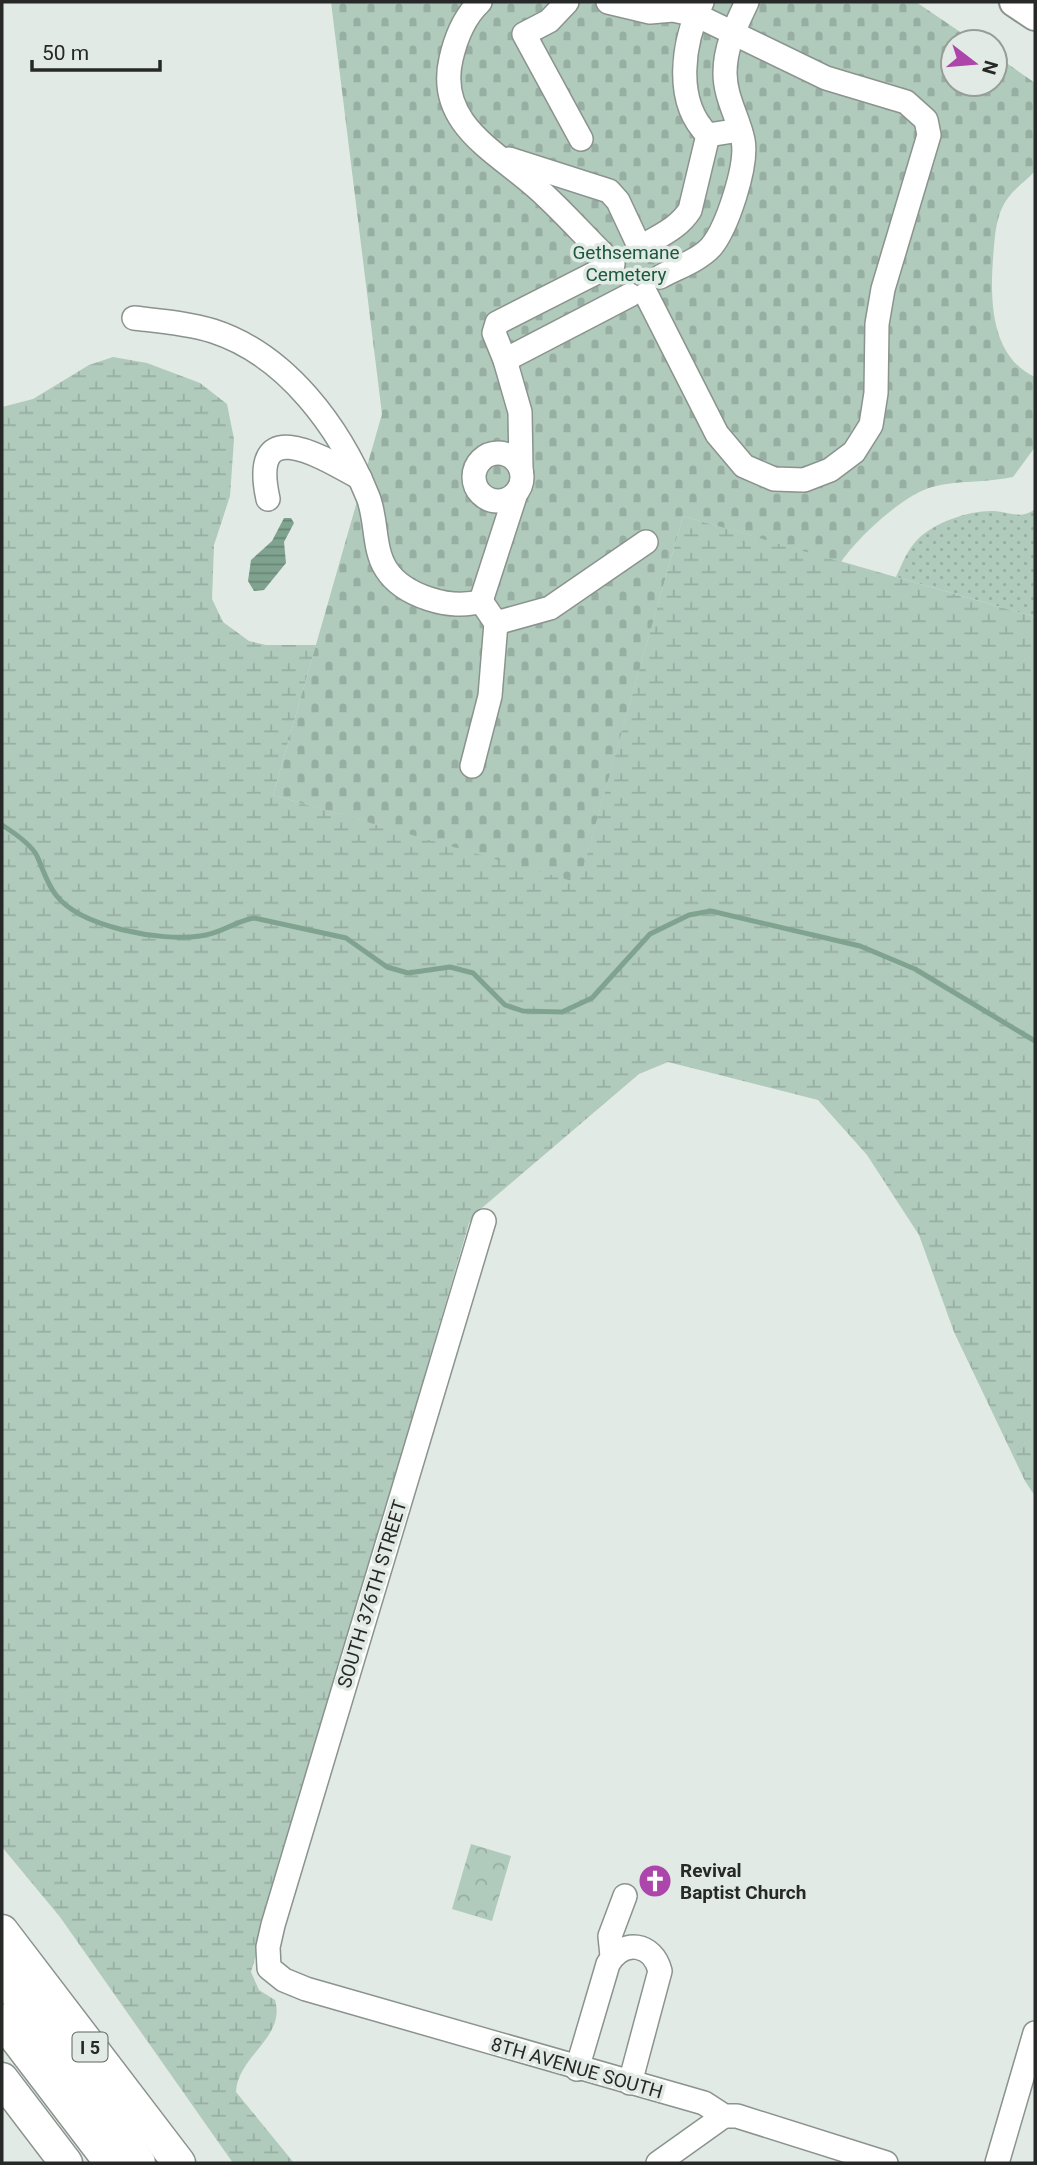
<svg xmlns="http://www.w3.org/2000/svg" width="1037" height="2165" viewBox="0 0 1037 2165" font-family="Roboto,sans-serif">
<defs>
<pattern id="grass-dots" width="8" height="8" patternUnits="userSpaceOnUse" patternTransform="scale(1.75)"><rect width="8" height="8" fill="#b0cabc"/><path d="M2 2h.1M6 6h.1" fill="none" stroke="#97aea2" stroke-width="1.8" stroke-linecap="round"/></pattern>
<pattern id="wetland-marsh" width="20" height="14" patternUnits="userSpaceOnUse" patternTransform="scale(1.75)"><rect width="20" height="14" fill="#b0cabc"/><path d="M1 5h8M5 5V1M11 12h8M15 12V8" fill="none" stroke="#97aea2"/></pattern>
<pattern id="cemetery-stones" width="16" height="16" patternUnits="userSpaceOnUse" patternTransform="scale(1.75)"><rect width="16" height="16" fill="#b0cabc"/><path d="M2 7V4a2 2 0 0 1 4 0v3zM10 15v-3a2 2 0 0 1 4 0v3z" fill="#97aea2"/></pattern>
<pattern id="park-crowns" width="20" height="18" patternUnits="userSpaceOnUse" patternTransform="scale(1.75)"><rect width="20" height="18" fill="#b0cabc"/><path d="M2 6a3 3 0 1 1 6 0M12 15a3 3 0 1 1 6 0" fill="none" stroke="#97aea2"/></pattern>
<pattern id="water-rules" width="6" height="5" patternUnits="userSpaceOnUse" patternTransform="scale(1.75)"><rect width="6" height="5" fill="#80a390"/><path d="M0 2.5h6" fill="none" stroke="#698576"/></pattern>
</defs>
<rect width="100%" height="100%" fill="#e2eae5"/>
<path fill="url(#grass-dots)" d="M1035,509V617L896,577C902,564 907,550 918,539C935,522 970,510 994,511C1010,512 1021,520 1035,509Z"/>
<path fill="url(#wetland-marsh)" d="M113,357L147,363L200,383L227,404L234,439L230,496L214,545L212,599L223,622L249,641L266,645H316L273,795L579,882L683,516L1035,617V1496L1025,1481L954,1332L919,1235L867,1155L818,1100L668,1062L639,1074L476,1213L469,1223L251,1972L259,1990L275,2000C286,2038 238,2055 236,2092L294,2163H233L60,1917L2,1847V407L33,399L89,365Z"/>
<path fill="url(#cemetery-stones)" d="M331,2H916L975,42H953V84H995V55L1035,83V171C1027,180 1015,188 1008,198C995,215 995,238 993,259C990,301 991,357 1035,377V447L1013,477C986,483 958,480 932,487C903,495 858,537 841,562L683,516L579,883L273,795L382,414Z"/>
<path fill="url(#park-crowns)" d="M471,1844L511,1856L492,1921L452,1909Z"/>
<path fill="url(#water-rules)" d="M284,518H291L294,523L284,542L286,563L264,590L254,591L248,581L251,560L272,541Z"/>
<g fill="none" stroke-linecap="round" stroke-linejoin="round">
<path stroke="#80a390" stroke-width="5" d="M2,825C13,832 31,844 37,856C43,869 47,884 56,895C80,927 161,942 200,936C221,934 235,921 254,918L346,938L387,967L408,973L450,967L473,973L505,1005L523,1011L562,1012L592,998L650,934L689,915L711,911L860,946L915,969L1035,1041"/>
<defs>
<g id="minor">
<path d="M480,2C464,17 456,37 451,59C436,124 496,151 537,188C564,212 587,239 613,264L497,323L494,333L505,360"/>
<path d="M567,2L549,21L524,34L581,139"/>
<path d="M608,2L650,12L673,10L696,15L826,78L906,102L926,120L929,135L883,289L877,324L876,393L871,425L854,452L830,470L804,480L774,479L744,466L717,434L646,294"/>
<path d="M702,2C683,41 673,101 708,135"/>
<path d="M509,159L609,191L618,201L640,248C658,236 678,229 690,210L708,135L740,130"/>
<path d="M660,277C676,268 698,261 711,247C727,228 748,165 743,140C738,117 725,97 725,73C725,47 736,25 747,2"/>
<path d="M134,318C160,321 187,323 213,331C287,355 340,428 368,497C377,519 373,549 386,569C403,596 452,611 481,601L516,493"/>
<circle cx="498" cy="477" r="24"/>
<path d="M521,469L520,412L505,360L630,295"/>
<path d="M268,499C249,412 321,456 360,478"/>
<path d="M481,601L496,623L550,608L646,542"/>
<path d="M472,766L490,696L496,623"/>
<path d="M484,1221L273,1925L268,1947L269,1968L284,1980L306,1989L704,2103L724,2116H737L886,2163"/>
<path d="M612,1956L610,1936L625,1896"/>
<path d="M577,2069L608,1964C623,1938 653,1943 660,1971L630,2083"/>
<path d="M658,2163L724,2116"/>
<path d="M997,2163L1035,2033"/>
</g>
<path id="major" d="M1014,2L1035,16"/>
<g id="highway">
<path d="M2,1931L179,2163"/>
<path d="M2,1974L139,2163"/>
<path d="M2,2020L111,2163"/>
<path d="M2,2079L66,2163"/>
</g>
</defs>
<use href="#minor" stroke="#8b938e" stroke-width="26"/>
<use href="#major" stroke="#8b938e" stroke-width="32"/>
<use href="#highway" stroke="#8b938e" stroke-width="35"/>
<use href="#minor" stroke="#fff" stroke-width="23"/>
<use href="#major" stroke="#fff" stroke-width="28"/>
<use href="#highway" stroke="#fff" stroke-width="32"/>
</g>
<defs>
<symbol id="church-disc" viewBox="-11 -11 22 22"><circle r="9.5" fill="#ac46aa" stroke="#e2eae5"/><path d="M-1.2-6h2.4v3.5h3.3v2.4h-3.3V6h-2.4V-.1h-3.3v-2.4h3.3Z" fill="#fff"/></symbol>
</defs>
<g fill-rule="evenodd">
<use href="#church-disc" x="636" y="1862" width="38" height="38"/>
</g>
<g text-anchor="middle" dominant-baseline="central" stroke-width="7" stroke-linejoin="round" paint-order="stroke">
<rect fill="#e2eae5" stroke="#5e6360" stroke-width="2" x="72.5" y="2032.5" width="35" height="29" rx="5"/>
<g font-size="18" font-weight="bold" fill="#262927">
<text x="90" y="2047">I 5</text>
</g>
<g font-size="19" fill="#1c593f" stroke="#e2eae5">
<text x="626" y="252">Gethsemane<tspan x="626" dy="22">Cemetery</tspan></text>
</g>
<g font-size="19" fill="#262927" stroke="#e2eae5">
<text transform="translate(372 1594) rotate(-73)">SOUTH 376TH STREET</text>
<text transform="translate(577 2068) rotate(16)">8TH AVENUE SOUTH</text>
</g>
<g font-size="19" font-weight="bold" fill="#262927" stroke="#e2eae5" text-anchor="start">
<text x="680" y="1870">Revival<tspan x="680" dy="22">Baptist Church</tspan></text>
</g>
</g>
<rect width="1037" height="2165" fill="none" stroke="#262927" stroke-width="7"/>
<g transform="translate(974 63) rotate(106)"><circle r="33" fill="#e2eae5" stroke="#979d99" stroke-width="2"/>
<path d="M0-5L12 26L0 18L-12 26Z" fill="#ac46aa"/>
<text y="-10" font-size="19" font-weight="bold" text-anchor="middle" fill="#262927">N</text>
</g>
<path d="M32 60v10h128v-10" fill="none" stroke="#262927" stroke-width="3.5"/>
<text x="42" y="60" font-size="21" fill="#262927" stroke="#e2eae5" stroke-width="5" paint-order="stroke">50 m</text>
</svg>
